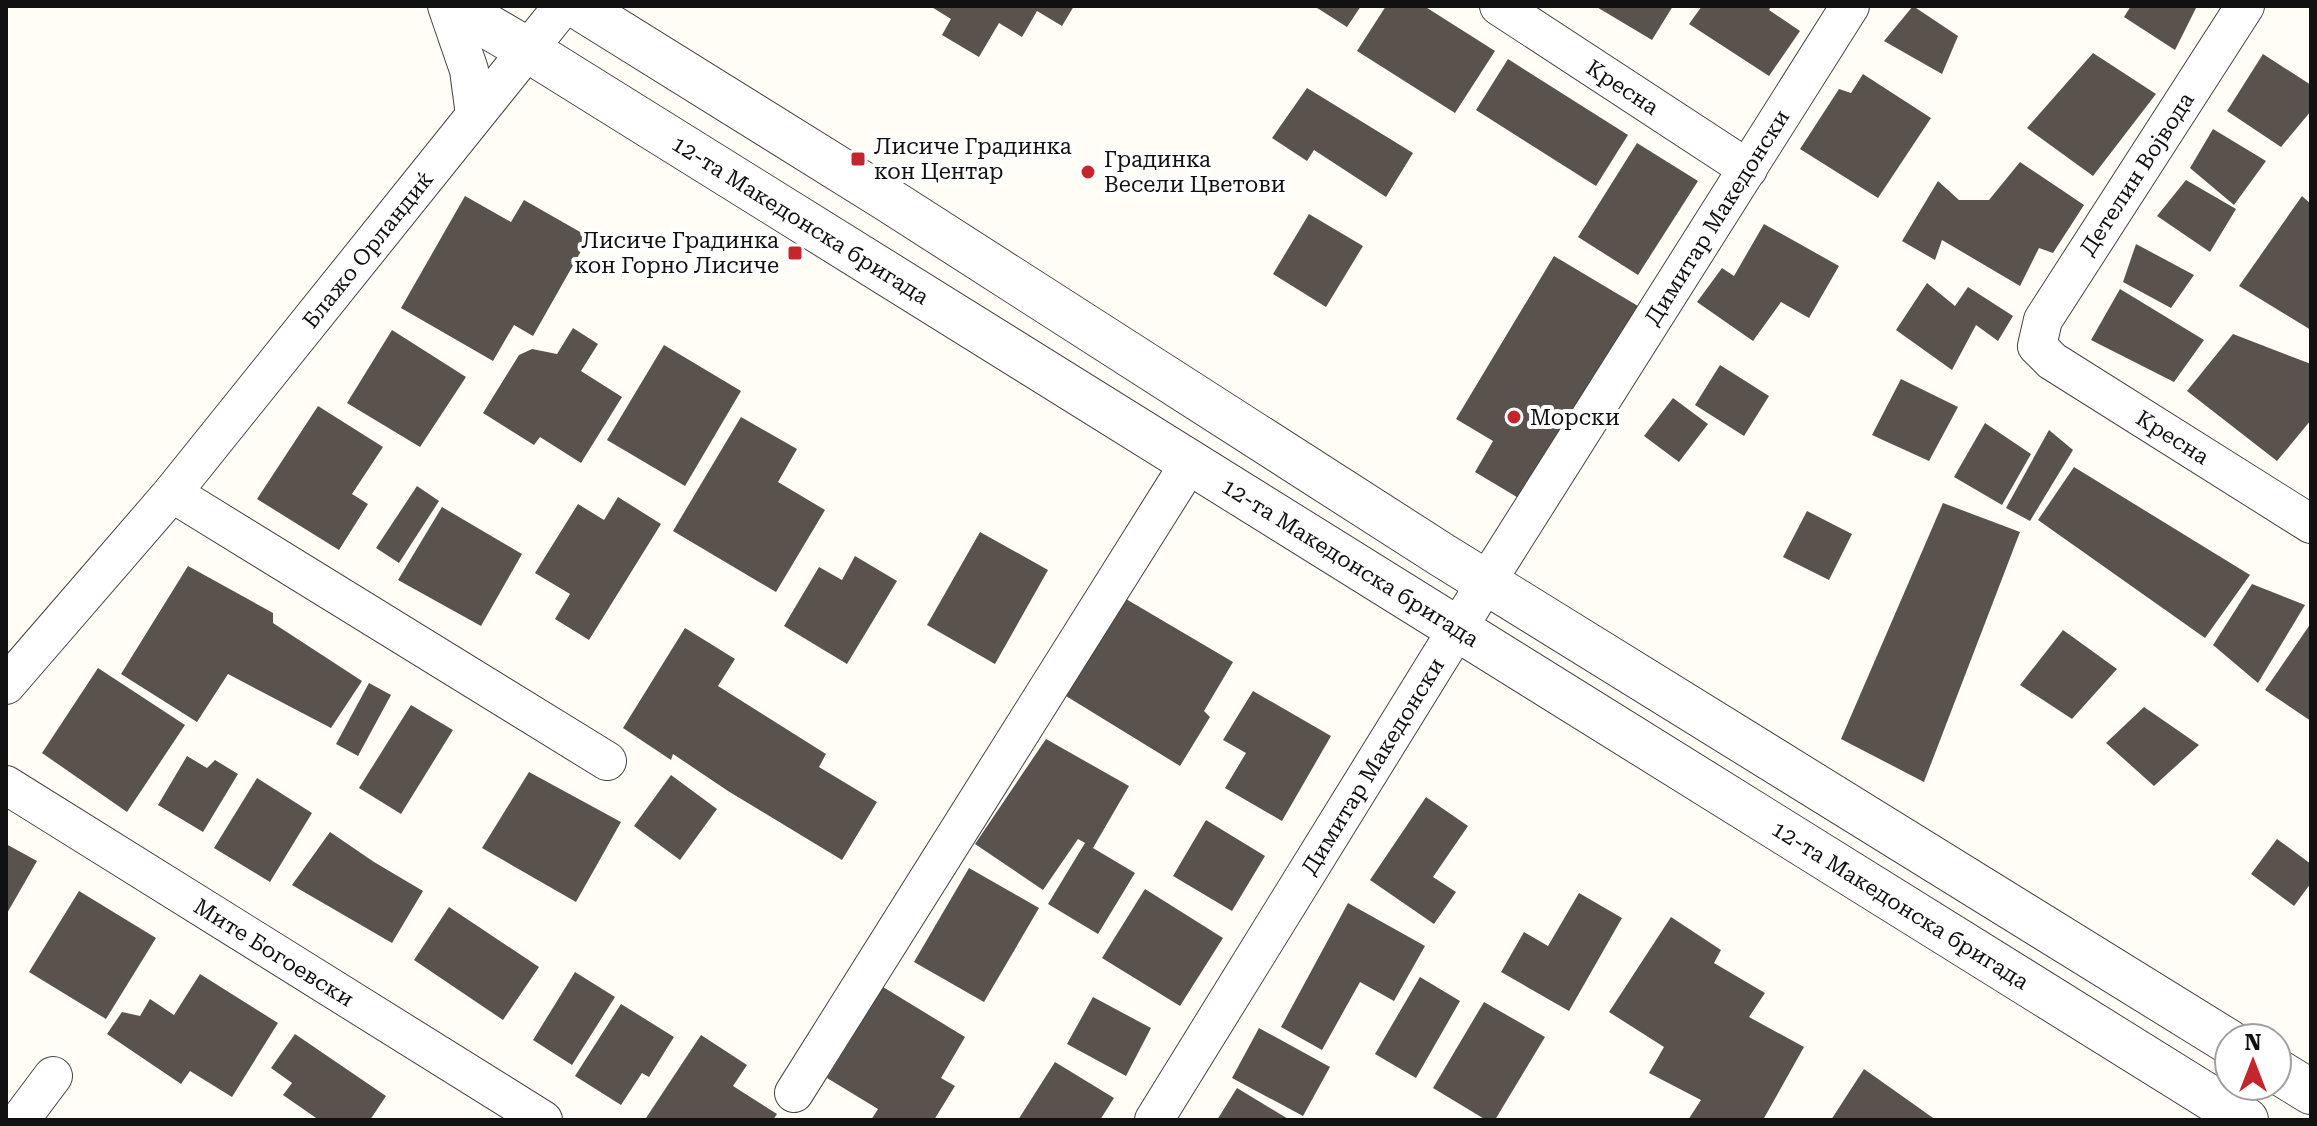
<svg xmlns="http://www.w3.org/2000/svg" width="2317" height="1126" viewBox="0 0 2317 1126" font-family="'Roboto Serif',serif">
<rect width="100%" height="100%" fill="#fffdf5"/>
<g fill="#5a524d">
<path d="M930,6H1074L1062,26L1037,11L1022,37L999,23L979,57L942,35L951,19Z"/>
<path d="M1314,6H1361L1347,27Z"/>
<path d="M1386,6H1424L1495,51L1455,113L1357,51Z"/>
<path d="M1595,6H1673L1652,40Z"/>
<path d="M1702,6H1771L1769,10L1800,31L1769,76L1689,24Z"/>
<path d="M1913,6L1958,36L1942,74L1884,41Z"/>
<path d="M2131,6H2197L2175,50L2124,17Z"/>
<path d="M2093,53L2156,94L2093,176L2027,128Z"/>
<path d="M2263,54L2311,85V111L2281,147L2227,111Z"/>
<path d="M1508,59L1628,135L1596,186L1476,110Z"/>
<path d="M1863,74L1931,118L1878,198L1800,149L1839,89L1851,93Z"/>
<path d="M1307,88L1413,153L1386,197L1314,150L1307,161L1272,138Z"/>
<path d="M2213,129L2266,161L2234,205L2190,168Z"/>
<path d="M1637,143L1698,181L1638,275L1578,237Z"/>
<path d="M2020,162L2084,205L2053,253L2039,248L2020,286L1942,240L1935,260L1902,241L1938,181L1959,200H1989Z"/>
<path d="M2186,180L2236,209L2210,252L2157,216Z"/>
<path d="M465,196L511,222L524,200L589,237L533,336L514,325L493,361L401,308Z"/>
<path d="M2302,196L2311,204V330L2239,286Z"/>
<path d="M1309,214L1363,246L1326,307L1273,274Z"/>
<path d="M1764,224L1839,266L1809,318L1781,302L1753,341L1697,302L1722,268L1734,276Z"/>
<path d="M2136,244L2194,275L2171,308L2123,282Z"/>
<path d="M1554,256L1643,309L1527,503L1475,472L1493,441L1456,419Z"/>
<path d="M1927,283L1955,306L1968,287L2013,316L1998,341L1976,325L1952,370L1896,330Z"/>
<path d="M2120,289L2204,340L2174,382L2091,340Z"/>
<path d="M573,328L598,344L581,371L622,397L581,463L540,437L534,445L483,413L519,355L532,349L557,354Z"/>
<path d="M392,330L466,377L420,447L347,403Z"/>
<path d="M2233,334L2311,364V420L2277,461L2187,391Z"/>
<path d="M664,345L741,391L685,486L607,440Z"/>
<path d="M1720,365L1769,396L1744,436L1695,405Z"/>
<path d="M1901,379L1958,407L1929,461L1872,435Z"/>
<path d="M1673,398L1708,424L1679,462L1644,436Z"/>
<path d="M318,406L383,447L352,494L368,504L339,550L257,499Z"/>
<path d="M741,417L797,449L778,482L825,510L776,592L673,531Z"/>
<path d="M1985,423L2031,454L2002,505L1954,477Z"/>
<path d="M2049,430L2073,450L2030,521L2006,508Z"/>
<path d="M2074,467L2250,575L2205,638L2038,520Z"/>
<path d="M417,486L439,501L399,563L376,548Z"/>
<path d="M618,497L661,524L589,640L555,619L570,594L535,573L578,504L604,520Z"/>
<path d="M1943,503L2020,532L1924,782L1841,739Z"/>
<path d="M442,507L522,554L481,626L398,580Z"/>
<path d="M1807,511L1852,534L1829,580L1783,557Z"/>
<path d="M980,532L1048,570L995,664L927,625Z"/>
<path d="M855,556L897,581L847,664L784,626L819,567L842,580Z"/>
<path d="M188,566L273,613V623L362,681L331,728L228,674L197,722L121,674Z"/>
<path d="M2252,584L2305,605L2258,683L2213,645Z"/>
<path d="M1126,599L1233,662L1204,711L1210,717L1180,766L1066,696Z"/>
<path d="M2311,623V721L2265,690Z"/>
<path d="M685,628L735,659L718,686L826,754L819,767L877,802L842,860L728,791L673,754L671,760L623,728Z"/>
<path d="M2063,630L2117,669L2072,719L2020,685Z"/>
<path d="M98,668L185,725L127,812L42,753Z"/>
<path d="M369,683L391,695L358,756L336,744Z"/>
<path d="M1253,691L1331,736L1282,821L1225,788L1246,753L1223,740Z"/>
<path d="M411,705L453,730L401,814L359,788Z"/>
<path d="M2144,707L2199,745L2154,786L2106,743Z"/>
<path d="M1046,739L1129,786L1093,848L1135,873L1098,934L1048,904L1085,843L1078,839L1043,890L975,844Z"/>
<path d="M187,756L207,768L215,760L238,774L203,832L158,805Z"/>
<path d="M529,772L621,822L576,902L482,848Z"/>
<path d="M671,775L717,809L680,860L634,826Z"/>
<path d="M257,778L312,813L270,882L214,848Z"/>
<path d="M1426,797L1468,826L1433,877L1456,892L1434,924L1370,880Z"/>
<path d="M1206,820L1265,856L1232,911L1173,876Z"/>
<path d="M330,832L374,862L423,891L392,943L292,885Z"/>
<path d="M2277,839L2311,864V883L2294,906L2251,874Z"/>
<path d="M6,844L37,861L6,915Z"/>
<path d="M969,868L1039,908L984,1002L914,962Z"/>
<path d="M1145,889L1223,938L1180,1006L1102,958Z"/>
<path d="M79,891L156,938L106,1019L29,972Z"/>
<path d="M1579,893L1622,918L1569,1011L1501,972L1524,932L1548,946Z"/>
<path d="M1348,903L1425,946L1394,1001L1360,982L1322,1050L1281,1027Z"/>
<path d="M449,907L539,967L503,1020L414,960Z"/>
<path d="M1671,917L1721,950L1714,963L1765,993L1749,1017L1804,1047L1763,1120H1688L1701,1100L1649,1073L1664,1047L1609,1012Z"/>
<path d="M575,972L615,997L572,1065L533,1040Z"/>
<path d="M200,974L278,1023L232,1097L190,1071L181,1084L107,1034L122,1012L140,1016L150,999L174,1015Z"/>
<path d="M1420,977L1460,1001L1416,1078L1375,1054Z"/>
<path d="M883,987L965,1037L941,1078L955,1086L934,1120H871L878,1109L827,1078Z"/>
<path d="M1093,997L1151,1028L1126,1076L1067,1044Z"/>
<path d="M1484,1002L1545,1037L1495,1120H1486L1433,1088Z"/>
<path d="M621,1004L674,1037L649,1077L642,1073L621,1105L575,1076Z"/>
<path d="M1259,1028L1330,1067L1303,1116L1232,1078Z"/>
<path d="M295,1034L386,1096L370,1120H319L283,1095L292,1083L271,1068Z"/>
<path d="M701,1035L747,1065L733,1086L777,1114L773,1120L646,1118Z"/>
<path d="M1055,1062L1114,1098L1100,1120H1018Z"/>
<path d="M1864,1069L1936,1120H1831Z"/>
<path d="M1237,1088L1290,1120H1217Z"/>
</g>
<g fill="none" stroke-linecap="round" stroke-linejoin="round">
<defs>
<g id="minor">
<path d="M447,6L469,70L475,115"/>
<path id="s1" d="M1499,6L1748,169"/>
<path id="s2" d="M2245,6L2043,320L2037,346L2052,361L2311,524"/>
<path d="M172,493L607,761"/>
<path id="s3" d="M6,685L172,493L563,6"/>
<path id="s4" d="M6,785L543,1120"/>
<path d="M794,1093L1189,464"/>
<path d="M20,1120L53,1076"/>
<path id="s5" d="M1154,1120L1487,581L1850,6"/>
</g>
<g id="tertiary">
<path id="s6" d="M453,6L528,50L2246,1120"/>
<path d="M577,6L887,199L1442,555L2229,1042"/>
<path d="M2277,1071L2311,1092"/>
</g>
</defs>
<use href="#minor" stroke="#444" stroke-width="40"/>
<use href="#tertiary" stroke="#444" stroke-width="46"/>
<use href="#minor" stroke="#fff" stroke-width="38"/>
<use href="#tertiary" stroke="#fff" stroke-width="44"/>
</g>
<g fill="#c4262e" stroke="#fff" stroke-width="3">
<rect x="850" y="151" width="16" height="16" rx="4"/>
<circle cx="1088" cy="172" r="8"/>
<rect x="787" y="245" width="16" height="16" rx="4"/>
<circle cx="1514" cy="417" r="8"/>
</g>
<g text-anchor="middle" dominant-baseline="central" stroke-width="8" stroke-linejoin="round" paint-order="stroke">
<g font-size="22" fill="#111" stroke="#fff">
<text stroke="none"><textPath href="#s1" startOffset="148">Кресна</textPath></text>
<text transform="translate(2137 174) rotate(-57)">Детелин Војвода</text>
<text stroke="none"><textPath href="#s5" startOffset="1064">Димитар Македонски</textPath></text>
<text stroke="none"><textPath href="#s6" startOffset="408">12-та Македонска бригада</textPath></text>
<text stroke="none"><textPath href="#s3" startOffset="566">Блажо Орландиќ</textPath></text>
<text stroke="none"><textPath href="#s2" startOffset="564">Кресна</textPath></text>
<text stroke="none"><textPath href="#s6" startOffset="1056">12-та Македонска бригада</textPath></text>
<text stroke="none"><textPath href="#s5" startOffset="416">Димитар Македонски</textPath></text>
<text stroke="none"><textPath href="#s6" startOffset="1704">12-та Македонска бригада</textPath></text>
<text stroke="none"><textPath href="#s4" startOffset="316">Мите Богоевски</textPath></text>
</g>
<g font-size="22" fill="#111" stroke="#fff" text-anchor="start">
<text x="874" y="146">Лисиче Градинка<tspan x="874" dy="25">кон Центар</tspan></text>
<text x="1104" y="159">Градинка<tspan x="1104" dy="25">Весели Цветови</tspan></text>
<text x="779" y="240" text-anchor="end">Лисиче Градинка<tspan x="779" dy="25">кон Горно Лисиче</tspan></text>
<text x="1530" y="417">Морски</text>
</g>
</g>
<rect width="2317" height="1126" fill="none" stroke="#111111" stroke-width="16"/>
<g transform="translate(2253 1062)"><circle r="38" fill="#ffffff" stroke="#a0a0a0" stroke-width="2"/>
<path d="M0-6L14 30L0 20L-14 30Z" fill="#c4262e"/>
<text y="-12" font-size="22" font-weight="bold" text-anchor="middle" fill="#111111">N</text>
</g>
</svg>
